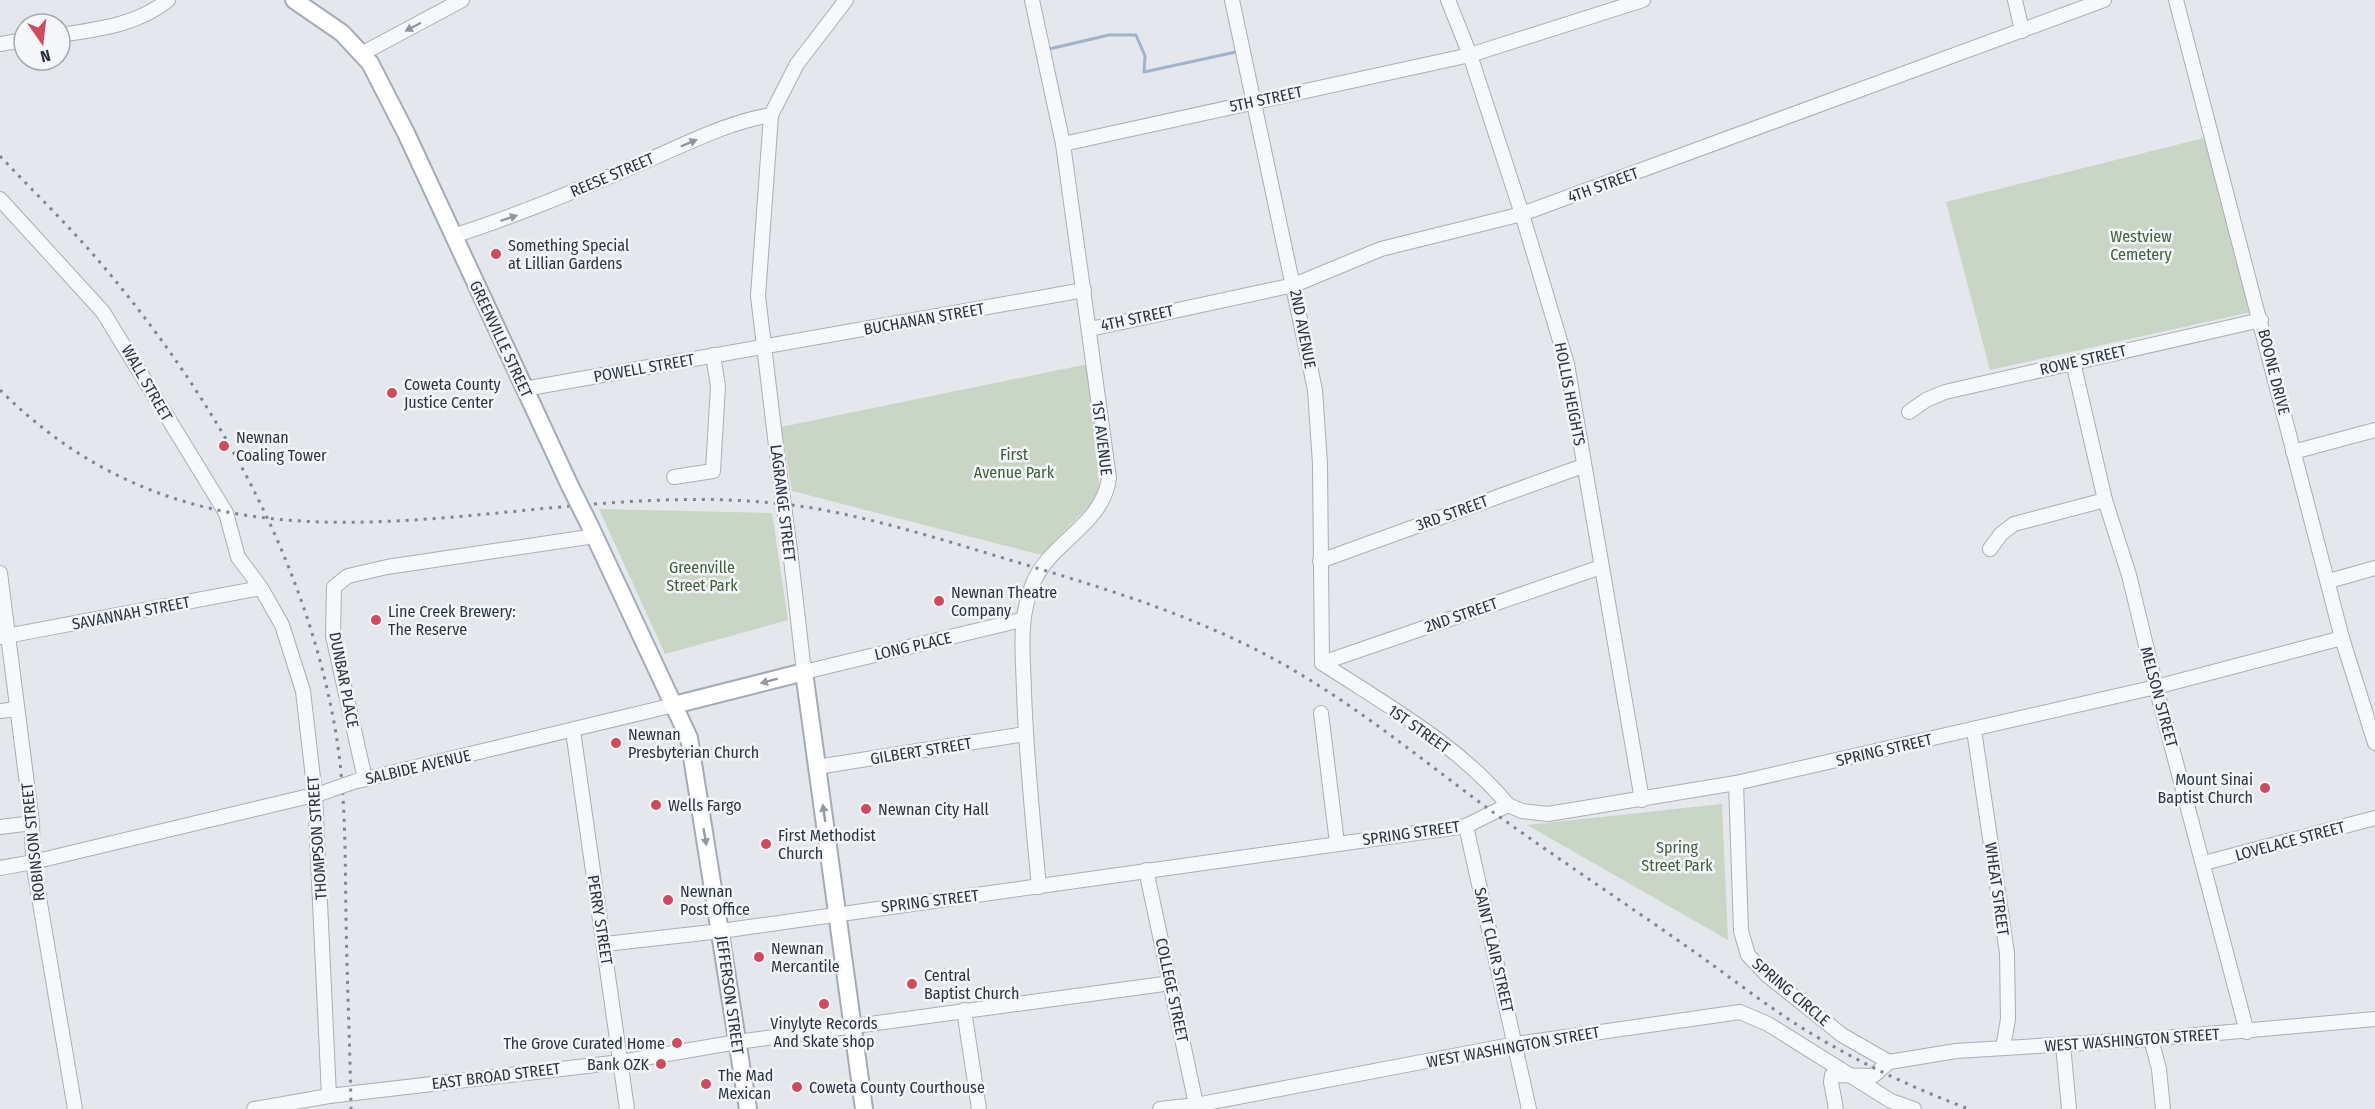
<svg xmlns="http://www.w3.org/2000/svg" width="2375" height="1109" viewBox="0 0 2375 1109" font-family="'Fira Sans Condensed',sans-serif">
<rect width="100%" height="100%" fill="#e4e7ec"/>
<g fill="#c9d6c5">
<path d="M2204,138L2251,312L1990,370L1946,202Z"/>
<path d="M1088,364L1100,495L1041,555L792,491L781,427Z"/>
<path d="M599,509L772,513L788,620L665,654Z"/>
<path d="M1722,804L1728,940L1527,825Z"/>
</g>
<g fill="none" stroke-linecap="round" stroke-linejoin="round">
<path stroke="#9fb4cc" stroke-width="3" d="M1049,49L1109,35H1136L1145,56L1144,72L1236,52"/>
<defs>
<g id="minor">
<path d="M1032,0L1063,144L1109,478C1103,525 1050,542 1033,583C1018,620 1023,652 1024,691C1026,756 1033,821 1039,887"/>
<path d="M1232,0L1315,390L1320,464L1322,663"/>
<path d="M1448,0L1470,55L1522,214L1567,364L1642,800"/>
<path d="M2015,0L2022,31"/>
<path d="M2176,0L2342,638L2375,743"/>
<path d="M60,35C99,29 137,25 168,0"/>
<path d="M0,44L24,40"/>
<path d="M363,53L462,0"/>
<path d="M1063,144L1470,55L1643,0"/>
<path d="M0,199L103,312L226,513L238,557L261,588L282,625L303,691L315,795L329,1096"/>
<path d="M453,236C519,215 582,188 646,161C686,144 728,122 771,115"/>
<path d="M1090,329L1294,285L1381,249L1522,214L2104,0"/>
<path d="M2073,362L2105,500L2129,575L2156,687L2247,1032"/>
<path d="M524,389L1084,290"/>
<path d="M1909,412L1926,400L1945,392L2261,320"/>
<path d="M2293,452L2375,430"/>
<path d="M777,454L758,296L771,115L797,64L846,0"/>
<path d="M674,477L713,471L718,386L713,355"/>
<path d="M1990,549L2001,534L2014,524L2105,500"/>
<path d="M790,550L804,672L1021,620"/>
<path d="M1320,561L1583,466"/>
<path d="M0,573L32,823L33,862L75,1109"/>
<path d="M2329,581L2375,568"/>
<path d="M1,637L261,588"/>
<path d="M1322,663L1601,567"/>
<path d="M1322,663C1386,705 1459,745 1508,805"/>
<path d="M0,711L17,709"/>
<path d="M1321,713L1337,843"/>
<path d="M1974,730L2007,953L2008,1019L2003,1048"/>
<path d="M573,731L627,1109"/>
<path d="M817,767L1025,734"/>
<path d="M365,779L333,636L334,587L348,576L387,567L595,536"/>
<path d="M358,781L674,705"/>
<path d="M1736,783L1741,931L1748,955L1767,975L1842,1035L1889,1062"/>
<path d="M1466,826L1529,1109"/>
<path d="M0,827L32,823"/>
<path d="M2204,863L2375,818"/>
<path d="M0,868L33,862L322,793"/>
<path d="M1146,870L1197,1109"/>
<path d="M605,944L721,931L1466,826L1508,805L1522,811L1548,814L1736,783L2156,687L2342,638"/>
<path d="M964,1010L979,1109"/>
<path d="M2151,1039L2159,1069L2163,1109"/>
<path d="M2063,1045L2069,1109"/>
<path d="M1889,1062L1956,1051L2151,1039L2375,1019"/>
<path d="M254,1109L329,1096L621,1062L737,1042L1171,983"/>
<path d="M1160,1109L1196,1105L1516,1044L1740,1012L1768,1024L1891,1101L1914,1109"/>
<path d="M1836,1109L1831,1082L1832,1075L1873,1076L1889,1062"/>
</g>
<g id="major">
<path d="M294,0L342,33L370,63L406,133L570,486"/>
<path d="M589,524L689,738L748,1109"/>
<path d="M674,705L804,672L864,1109"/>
</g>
</defs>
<use href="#minor" stroke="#a9aeb7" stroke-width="16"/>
<use href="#major" stroke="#a3abb8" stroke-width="20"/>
<use href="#minor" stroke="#f7f8fa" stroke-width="14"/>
<use href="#major" stroke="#fff" stroke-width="16"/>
<g stroke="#7d8696" stroke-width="3" stroke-dasharray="3 6" stroke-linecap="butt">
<path d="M0,156C30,188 62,219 91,252C208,386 304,551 335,728C346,790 345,855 346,918C347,982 350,1045 351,1109"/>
<path d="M0,390C247,635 542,453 834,512C897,525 960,545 1023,564C1121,593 1217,623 1305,677C1369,716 1429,765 1490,810C1558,859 1628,905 1696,953C1734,980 1772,1010 1812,1034C1862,1064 1915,1089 1969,1109"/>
</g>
<defs>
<g id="minor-bridge">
<path d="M777,454L790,550"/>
<path d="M325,792L356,781"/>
</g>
<path id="major-bridge" d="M570,486L589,524"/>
</defs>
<use href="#minor-bridge" stroke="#a9aeb7" stroke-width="16" stroke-linecap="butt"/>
<use href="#major-bridge" stroke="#a3abb8" stroke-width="20" stroke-linecap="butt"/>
<use href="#minor-bridge" stroke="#f7f8fa" stroke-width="14"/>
<use href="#major-bridge" stroke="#fff" stroke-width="16"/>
</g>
<defs><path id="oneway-solid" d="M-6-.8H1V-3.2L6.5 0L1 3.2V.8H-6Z" transform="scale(1.5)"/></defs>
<g fill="#9196a0">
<use href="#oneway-solid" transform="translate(413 27) rotate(152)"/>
<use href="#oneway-solid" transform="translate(689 143) rotate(-23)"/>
<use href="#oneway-solid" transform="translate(509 218) rotate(-18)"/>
</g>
<g fill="#959aa2">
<use href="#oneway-solid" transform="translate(769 681) rotate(165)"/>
<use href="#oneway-solid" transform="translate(824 813) rotate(-98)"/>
<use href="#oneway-solid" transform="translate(705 837) rotate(80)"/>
</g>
<g fill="#d1495b" stroke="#f4f6f9" stroke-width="2">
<circle cx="496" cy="254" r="6"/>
<circle cx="392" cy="393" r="6"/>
<circle cx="224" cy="446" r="6"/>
<circle cx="939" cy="601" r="6"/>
<circle cx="376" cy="620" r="6"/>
<circle cx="616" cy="743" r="6"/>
<circle cx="2265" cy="788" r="6"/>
<circle cx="656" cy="805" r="6"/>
<circle cx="866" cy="809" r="6"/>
<circle cx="766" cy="844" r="6"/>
<circle cx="668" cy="900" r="6"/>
<circle cx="759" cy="957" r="6"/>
<circle cx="912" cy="984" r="6"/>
<circle cx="824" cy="1004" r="6"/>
<circle cx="677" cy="1043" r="6"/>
<circle cx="661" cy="1064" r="6"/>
<circle cx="706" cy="1084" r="6"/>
<circle cx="797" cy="1087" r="6"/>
</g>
<g text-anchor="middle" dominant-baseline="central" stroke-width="5" stroke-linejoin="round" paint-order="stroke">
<g font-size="16" fill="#2b3445" stroke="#f4f6f9">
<text transform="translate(1266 99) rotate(-12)">5TH STREET</text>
<text transform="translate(612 175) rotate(-23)">REESE STREET</text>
<text transform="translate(1603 185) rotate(-20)">4TH STREET</text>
<text transform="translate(1137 318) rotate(-12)">4TH STREET</text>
<text transform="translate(924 319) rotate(-10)">BUCHANAN STREET</text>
<text transform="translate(1303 329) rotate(79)">2ND AVENUE</text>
<text transform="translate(501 339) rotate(65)">GREENVILLE STREET</text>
<text transform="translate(2083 360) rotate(-13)">ROWE STREET</text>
<text transform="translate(644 368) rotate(-10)">POWELL STREET</text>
<text transform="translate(2274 372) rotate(76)">BOONE DRIVE</text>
<text transform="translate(147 383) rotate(60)">WALL STREET</text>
<text transform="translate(1570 394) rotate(79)">HOLLIS HEIGHTS</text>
<text transform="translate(1102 438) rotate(83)">1ST AVENUE</text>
<text transform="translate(783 503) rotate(83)">LAGRANGE STREET</text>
<text transform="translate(1452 513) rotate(-20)">3RD STREET</text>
<text transform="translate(131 613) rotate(-11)">SAVANNAH STREET</text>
<text transform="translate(1461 615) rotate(-19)">2ND STREET</text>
<text transform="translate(913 646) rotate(-13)">LONG PLACE</text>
<text transform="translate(344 680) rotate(79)">DUNBAR PLACE</text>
<text transform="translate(2159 697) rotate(75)">MELSON STREET</text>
<text transform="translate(1419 729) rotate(35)">1ST STREET</text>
<text transform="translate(1884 750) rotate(-13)">SPRING STREET</text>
<text transform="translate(921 751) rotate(-9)">GILBERT STREET</text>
<text transform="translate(418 767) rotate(-13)">SALBIDE AVENUE</text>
<text transform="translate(1411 833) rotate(-8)">SPRING STREET</text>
<text transform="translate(317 838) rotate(-94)">THOMPSON STREET</text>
<text transform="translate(2290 841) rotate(-15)">LOVELACE STREET</text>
<text transform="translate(33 842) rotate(-96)">ROBINSON STREET</text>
<text transform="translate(1997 889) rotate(82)">WHEAT STREET</text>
<text transform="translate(930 901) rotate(-7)">SPRING STREET</text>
<text transform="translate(600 920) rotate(81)">PERRY STREET</text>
<text transform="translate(1494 950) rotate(77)">SAINT CLAIR STREET</text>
<text transform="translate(1172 990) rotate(78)">COLLEGE STREET</text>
<text transform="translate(1791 992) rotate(40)">SPRING CIRCLE</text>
<text transform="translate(730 995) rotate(82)">JEFFERSON STREET</text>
<text transform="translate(2132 1040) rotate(-4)">WEST WASHINGTON STREET</text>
<text transform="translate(1513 1047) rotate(-10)">WEST WASHINGTON STREET</text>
<text transform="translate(496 1076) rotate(-7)">EAST BROAD STREET</text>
</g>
<g font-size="16" fill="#3f6138" stroke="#f4f6f9">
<text x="2141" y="236">Westview<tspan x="2141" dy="18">Cemetery</tspan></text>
<text x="1014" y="454">First<tspan x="1014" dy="18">Avenue Park</tspan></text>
<text x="702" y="567">Greenville<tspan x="702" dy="18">Street Park</tspan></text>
<text x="1677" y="847">Spring<tspan x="1677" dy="18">Street Park</tspan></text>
</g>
<g font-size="16" fill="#2b3445" stroke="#f4f6f9" text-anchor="start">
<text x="508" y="245">Something Special<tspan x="508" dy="18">at Lillian Gardens</tspan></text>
<text x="404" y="384">Coweta County<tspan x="404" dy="18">Justice Center</tspan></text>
<text x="236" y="437">Newnan<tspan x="236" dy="18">Coaling Tower</tspan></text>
<text x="951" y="592">Newnan Theatre<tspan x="951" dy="18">Company</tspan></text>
<text x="388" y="611">Line Creek Brewery:<tspan x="388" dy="18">The Reserve</tspan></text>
<text x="628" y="734">Newnan<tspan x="628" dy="18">Presbyterian Church</tspan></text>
<text x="2253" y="779" text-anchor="end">Mount Sinai<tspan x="2253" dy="18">Baptist Church</tspan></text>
<text x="668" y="805">Wells Fargo</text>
<text x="878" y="809">Newnan City Hall</text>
<text x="778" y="835">First Methodist<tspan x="778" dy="18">Church</tspan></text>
<text x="680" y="891">Newnan<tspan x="680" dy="18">Post Office</tspan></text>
<text x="771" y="948">Newnan<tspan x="771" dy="18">Mercantile</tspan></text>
<text x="924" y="975">Central<tspan x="924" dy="18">Baptist Church</tspan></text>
<text x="824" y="1023" text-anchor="middle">Vinylyte Records<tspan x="824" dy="18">And Skate shop</tspan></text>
<text x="665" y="1043" text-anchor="end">The Grove Curated Home</text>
<text x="649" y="1064" text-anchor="end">Bank OZK</text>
<text x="718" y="1075">The Mad<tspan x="718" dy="18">Mexican</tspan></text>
<text x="809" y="1087">Coweta County Courthouse</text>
</g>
</g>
<g transform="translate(42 42) rotate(166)"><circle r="28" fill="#f4f6f9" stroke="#a4a8b1" stroke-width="1.5"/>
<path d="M0-4.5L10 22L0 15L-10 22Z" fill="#d1495b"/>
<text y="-9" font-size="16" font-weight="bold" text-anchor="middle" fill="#2b3445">N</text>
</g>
</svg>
